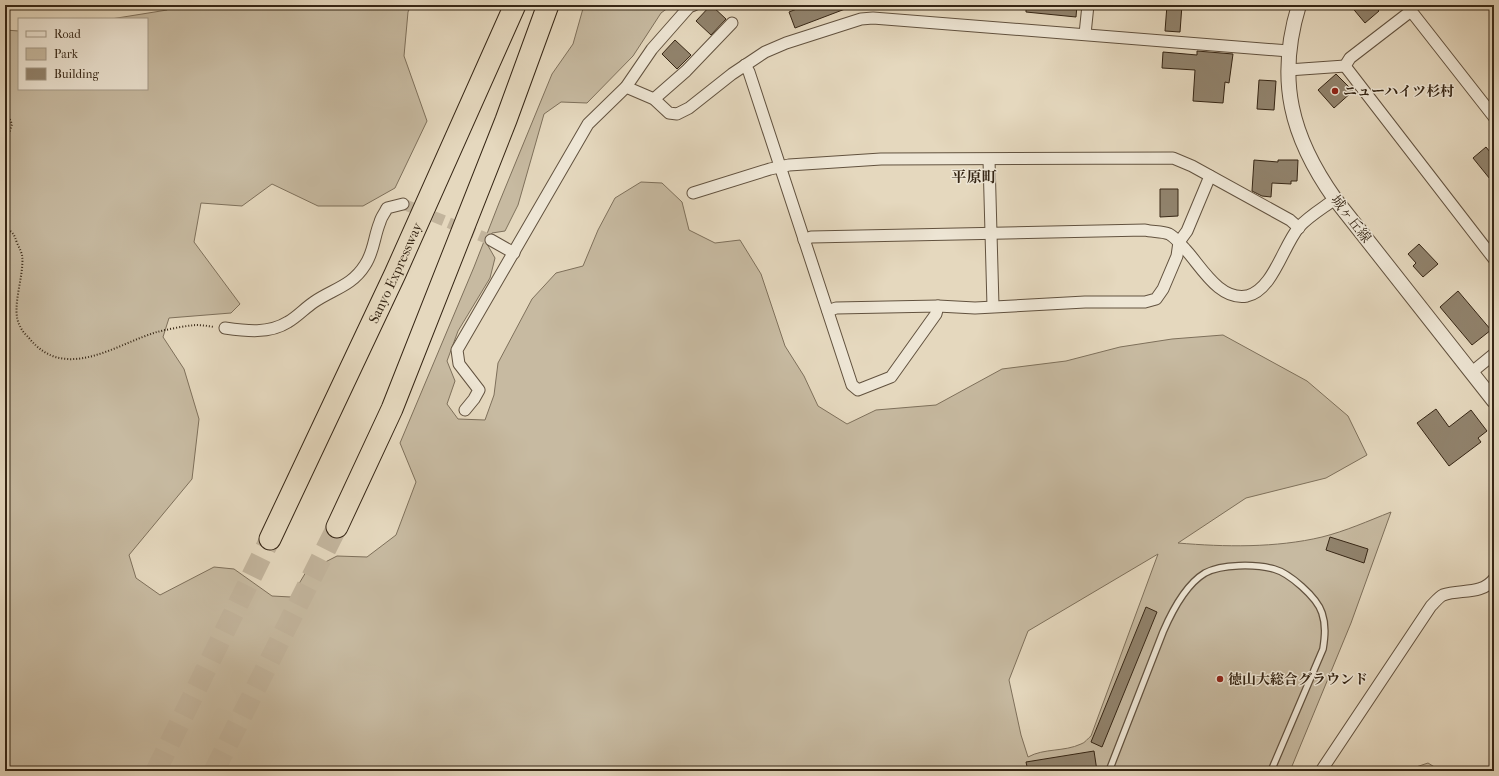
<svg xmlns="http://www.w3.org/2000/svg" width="1499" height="776" viewBox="0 0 1499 776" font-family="'IM FELL French Canon','Noto Serif JP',serif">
<rect width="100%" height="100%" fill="#e5d8be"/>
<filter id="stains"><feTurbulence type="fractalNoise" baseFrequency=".005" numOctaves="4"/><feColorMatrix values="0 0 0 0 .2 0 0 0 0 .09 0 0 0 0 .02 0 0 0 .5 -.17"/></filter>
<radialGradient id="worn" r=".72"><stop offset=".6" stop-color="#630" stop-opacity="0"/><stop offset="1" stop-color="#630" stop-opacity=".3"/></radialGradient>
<g fill="#c7baa1" stroke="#7e705b" fill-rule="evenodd">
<path d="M173,5H411L408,12L404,56L427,121L395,188L363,206H318L272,184L242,206L201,203L194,242L240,304L231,313L169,318L163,337L184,369L199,419L192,479L129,555L136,578L160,595L214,567L234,569L272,596L291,597L306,572L337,556L367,557L396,535L416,482L400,443L474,267L499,203L552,74L573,44L584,5H672L661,13L633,56L587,103L561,102L544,114L518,205L505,231L492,233L487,244L495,258L490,278L458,331L447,361L455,381L447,404L458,419L485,420L494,395L498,363L532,299L556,273L583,266L598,230L615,198L641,182L662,183L682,202L689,230L715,243L740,240L761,274L785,346L804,376L818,406L847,424L876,410L936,405L1002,369L1066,361L1120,347L1172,339L1223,335L1307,381L1348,416L1367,455L1326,478L1246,498L1178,543C1224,547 1276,548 1322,537C1346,531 1368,521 1391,512L1351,623L1290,771H5V30L19,31V89H147V19H111L167,10ZM1158,554L1091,736C1088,738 1085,743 1081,744C1064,752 1044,748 1028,757L1021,735L1009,680L1028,631Z"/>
<path d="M1428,763L1441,771H1404Z"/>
</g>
<g fill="#91836d" stroke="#362615">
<path d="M711,5L726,19L711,35L696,21Z"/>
<path d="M807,5H853V6L795,28L789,12Z"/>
<path d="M1026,5H1077L1076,17L1026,12Z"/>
<path d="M1167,5H1182L1180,32L1165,31Z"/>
<path d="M1350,5H1374L1379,11L1365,23Z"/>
<path d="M675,40L691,55L677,69L662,54Z"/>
<path d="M1197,51L1233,54L1229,83L1225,82L1223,103L1193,101L1195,70L1162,68L1163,52L1197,55Z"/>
<path d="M1336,74L1353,91L1334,108L1318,90Z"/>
<path d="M1259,80L1276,81L1274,110L1257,109Z"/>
<path d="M1486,147L1494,157V184L1473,158Z"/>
<path d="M1254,160L1278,162V160H1298L1297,181H1291V184L1272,183L1271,197L1262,196L1252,191Z"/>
<path d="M1160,189H1178V216L1160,217Z"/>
<path d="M1419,244L1438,264L1423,277L1413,266L1416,263L1408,254Z"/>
<path d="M1458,291L1491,330L1472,345L1440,307Z"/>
<path d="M1436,409L1449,427L1471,410L1487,431L1478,438L1481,442L1449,466L1417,423Z"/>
<path d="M1330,537L1368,549L1364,563L1326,550Z"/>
<path d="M1146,607L1157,612L1102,747L1091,742Z"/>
<path d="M1094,751L1097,771H1028L1026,762Z"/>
</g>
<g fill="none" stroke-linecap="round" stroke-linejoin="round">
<path stroke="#c2b49c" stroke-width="11" stroke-dasharray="11 5.5" stroke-linecap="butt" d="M403,204L491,240"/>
<g stroke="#c2b49c" stroke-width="21" stroke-dasharray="21 10" stroke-linecap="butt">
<path d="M156,771L270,539"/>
<path d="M214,771L337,527"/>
</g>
<defs>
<path id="service" d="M1109,771L1163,632C1172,611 1185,585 1205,573C1222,564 1255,564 1274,569C1289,573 1317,597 1322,613C1326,625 1325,636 1323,649L1271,771"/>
<g id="minor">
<path d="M1085,34L1088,5"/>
<path d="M745,65L749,72L852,385L858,390L891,377L936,314L938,306"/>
<path d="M1345,66L1494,259"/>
<path d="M1345,66L1350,58L1411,11L1494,117"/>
<path d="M1288,70L1345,66"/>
<path d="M626,87L654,99L669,113L677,114L689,108L732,74L765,52L786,43L861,19L873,18L1289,51"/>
<path d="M654,99L686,71L732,23"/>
<path d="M989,160L993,306"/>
<path d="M693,193L770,169L789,165L881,159L1173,158L1192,166L1290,220L1299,228"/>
<path d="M491,240L514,253"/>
<path d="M804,240L811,237L1145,230C1152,232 1162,231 1169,234C1175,237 1180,244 1185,249C1201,266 1219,301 1247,296C1273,290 1283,246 1299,227C1309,216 1323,208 1335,199"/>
<path d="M828,311L836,308L938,306L975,308L1085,302H1145L1156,299L1163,289L1177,256L1179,242L1187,231L1210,176"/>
<path d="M225,328C246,331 269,334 288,322C297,317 305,308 314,302C333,289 352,286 365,265C374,252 374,236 380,222C381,217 385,213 387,208L403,204"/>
<path d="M1472,372L1494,354"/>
<path d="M465,410L474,399L479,390L459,364L457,350L588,124L626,87L652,49L689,7L694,5"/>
<path d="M1321,771L1431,606C1435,602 1439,597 1443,595C1460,589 1482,595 1494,579"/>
</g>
<path id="tertiary" d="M1299,5C1276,80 1291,137 1335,199L1494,401"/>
<g id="motorway">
<path d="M337,527L392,409L506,120L548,5"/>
<path id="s1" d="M270,539L395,274L515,5"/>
</g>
</defs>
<use href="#service" stroke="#62523f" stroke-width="8"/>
<use href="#minor" stroke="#62523f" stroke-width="13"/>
<use href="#tertiary" stroke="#62523f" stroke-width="16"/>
<use href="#motorway" stroke="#362615" stroke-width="23"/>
<g stroke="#362615" stroke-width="2" stroke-dasharray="1 2" stroke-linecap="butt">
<path d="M5,112L7,113L12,124L5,147"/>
<path d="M5,228C14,233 14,234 17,243C19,247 21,251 22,255C25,275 10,309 20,326C22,331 26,335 29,338C65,383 116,344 157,332C169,329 184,326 196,325C202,325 208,326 214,327"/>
</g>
<use href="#service" stroke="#eee6d5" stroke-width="5.5"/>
<use href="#minor" stroke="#eee6d5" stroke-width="11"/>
<use href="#tertiary" stroke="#eee6d5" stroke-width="14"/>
<use href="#motorway" stroke="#e5d8be" stroke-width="21"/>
</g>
<g fill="#8f2418" stroke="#eee6d5" stroke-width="1.5">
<circle cx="1335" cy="91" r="4"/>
<circle cx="1220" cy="679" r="4"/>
</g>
<g text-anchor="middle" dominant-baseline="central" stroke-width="3" stroke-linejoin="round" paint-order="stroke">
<g font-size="14" font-weight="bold" fill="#362615" stroke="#eee6d5" text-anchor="start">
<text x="1343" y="91">ニューハイツ杉村</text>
<text x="1228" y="679">徳山大総合グラウンド</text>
</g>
<g font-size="14" fill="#362615" stroke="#eee6d5">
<text transform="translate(1351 219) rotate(52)">城ヶ丘線</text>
<text stroke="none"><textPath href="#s1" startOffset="294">Sanyo Expressway</textPath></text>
</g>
<g font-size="15" font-weight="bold" fill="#362615" stroke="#eee6d5">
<text x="974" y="177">平原町</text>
</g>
</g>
<rect width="1499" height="776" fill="none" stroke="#e5d8be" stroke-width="20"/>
<rect x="6" y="6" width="1487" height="764" fill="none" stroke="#362615" stroke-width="2"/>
<rect x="10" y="10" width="1479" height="756" fill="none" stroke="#362615"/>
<rect x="18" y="18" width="130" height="72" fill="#eee6d5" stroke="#a49988"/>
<rect x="26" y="31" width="20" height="6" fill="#eee6d5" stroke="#a49988"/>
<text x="54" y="38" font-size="12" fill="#362615">Road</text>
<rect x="26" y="48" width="20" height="12" fill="#c7baa1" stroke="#a49988"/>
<text x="54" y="58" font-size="12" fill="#362615">Park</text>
<rect x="26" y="68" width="20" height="12" fill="#91836d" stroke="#a49988"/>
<text x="54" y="78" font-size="12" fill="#362615">Building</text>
<rect width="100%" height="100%" filter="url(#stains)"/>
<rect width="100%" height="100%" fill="url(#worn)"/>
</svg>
